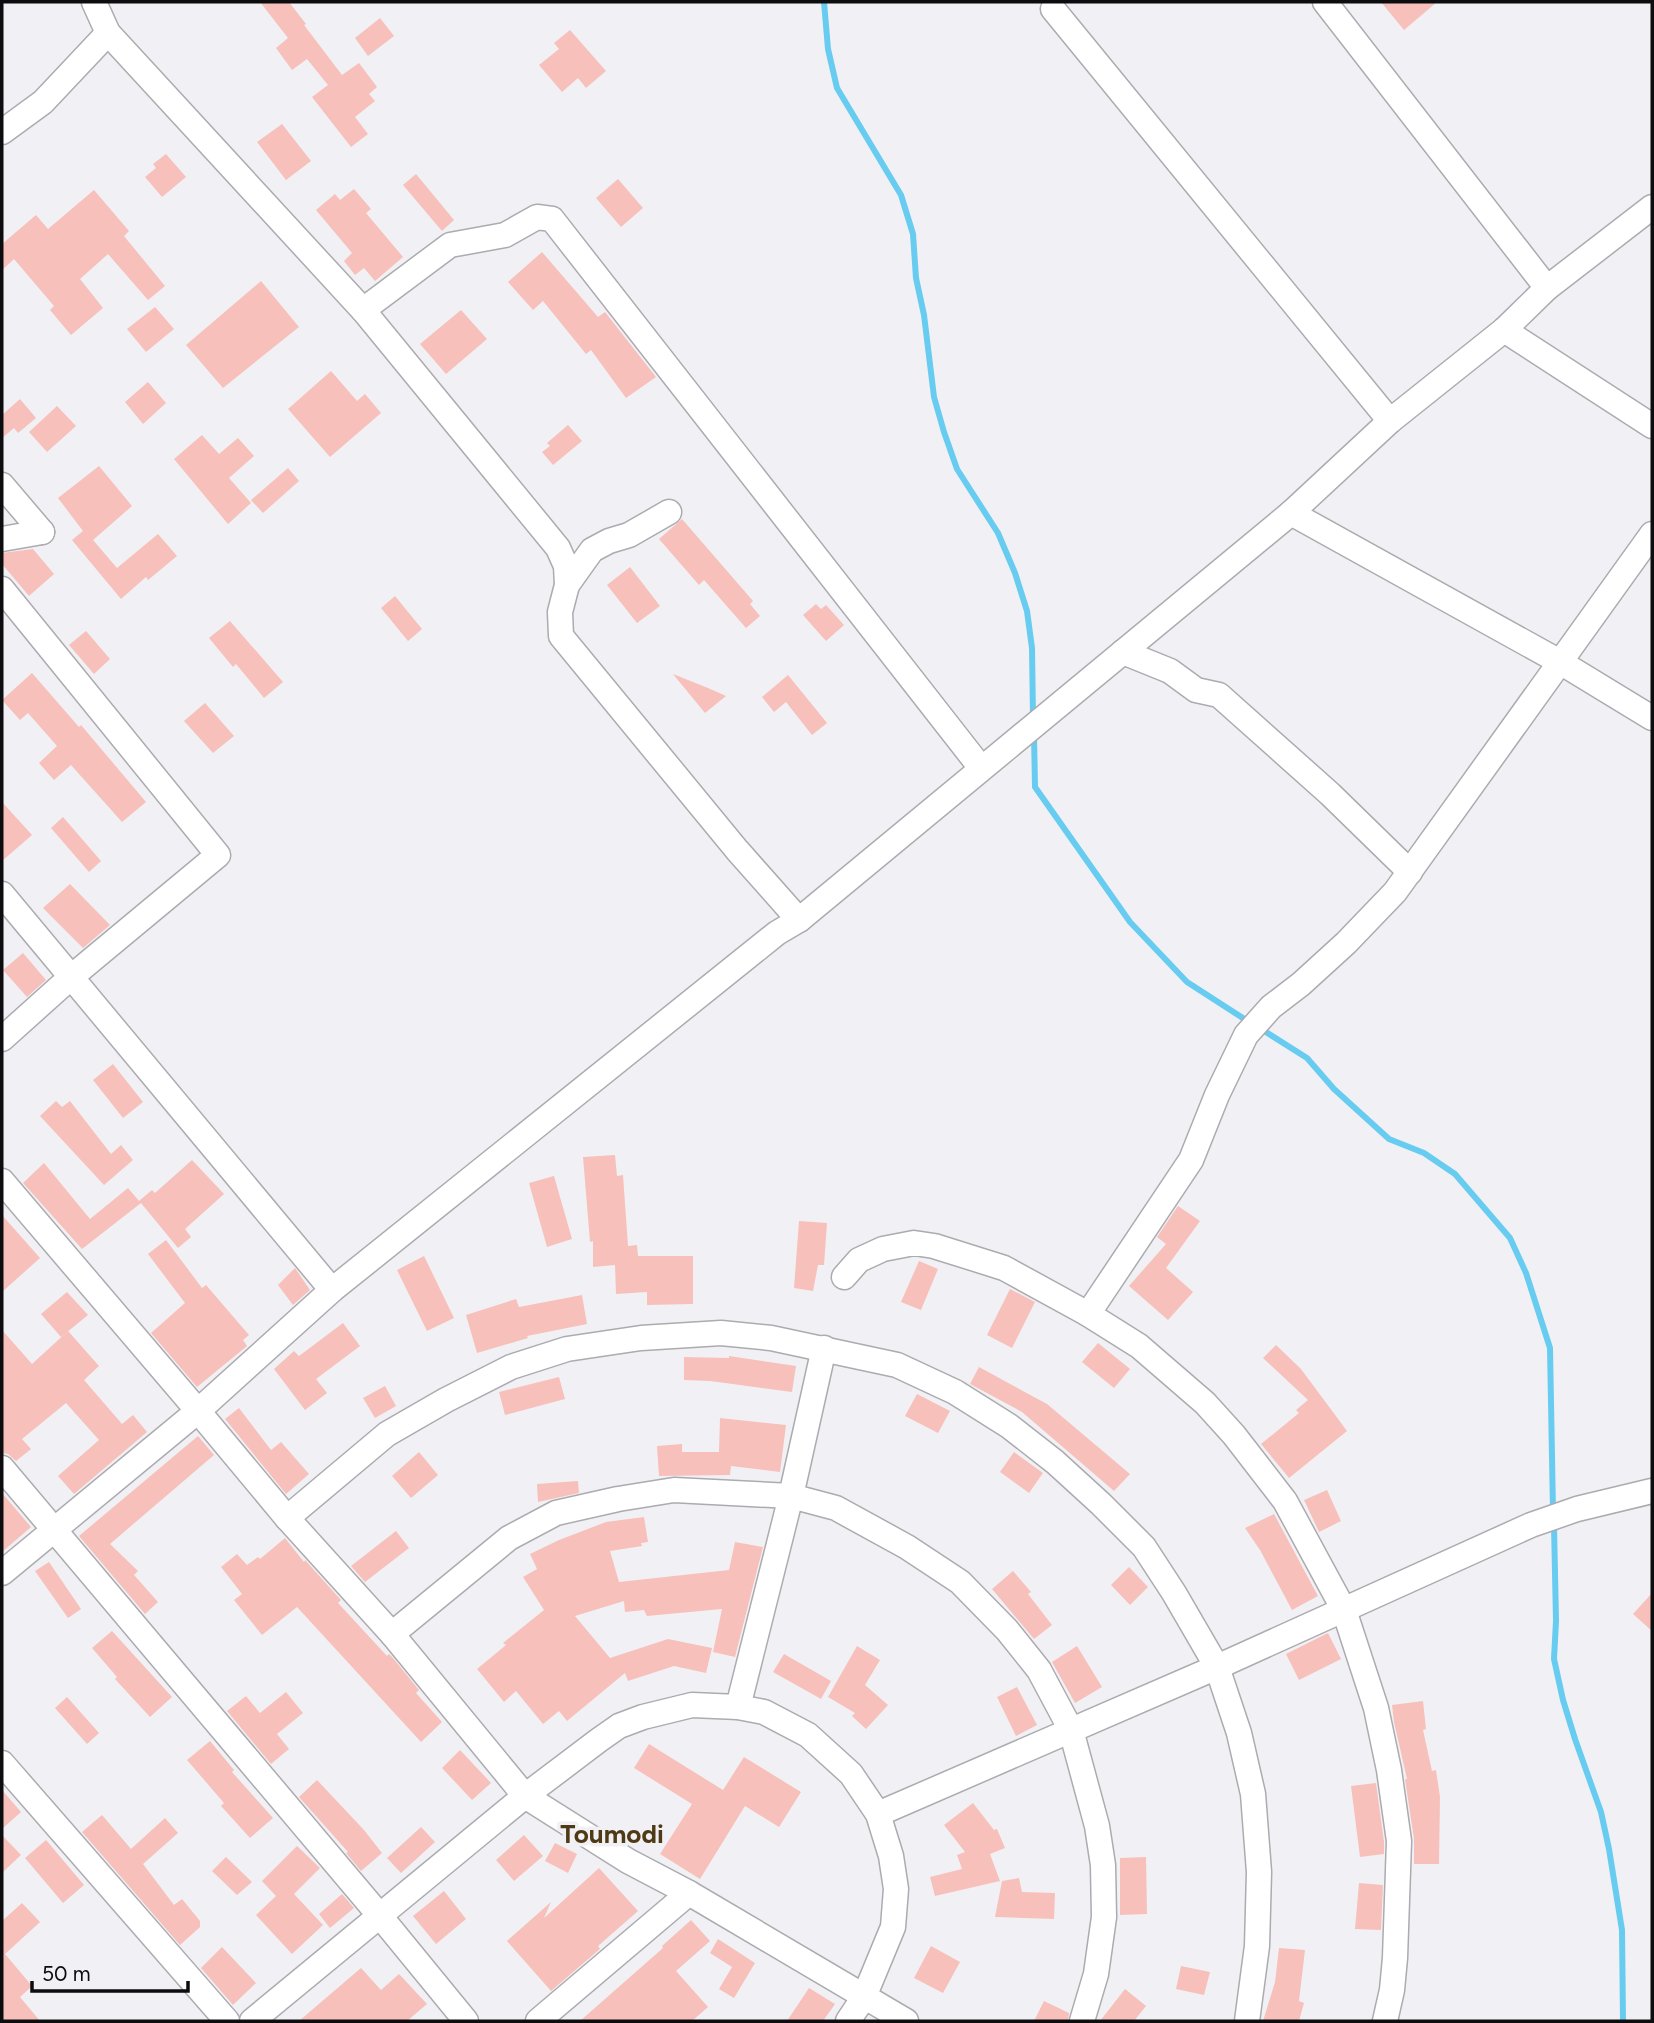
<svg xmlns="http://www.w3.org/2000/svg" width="1654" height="2023" viewBox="0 0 1654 2023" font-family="Figtree,sans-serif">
<rect width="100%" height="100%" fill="#f1f1f5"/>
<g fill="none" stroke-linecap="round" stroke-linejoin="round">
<g stroke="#67ccf0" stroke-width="6">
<path d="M824,2L828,49L837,88L901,195L913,234L916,278L924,315L934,397L944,432L957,469L998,533L1015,573L1027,611L1032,648L1033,717"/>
<path d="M1034,734L1035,787L1130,922L1187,982L1249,1022"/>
<path d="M1258,1027L1307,1058L1334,1089L1389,1139L1424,1153L1455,1174L1510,1238L1526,1273L1550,1348L1553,1511"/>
<path d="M1554,1525L1556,1621L1554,1659L1563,1700L1575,1739L1601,1812L1609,1849L1622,1930L1623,2021"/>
</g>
</g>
<g fill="#f7c0bb">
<path d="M260,2H289L306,24L304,25L342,75L359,63L377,87L369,94L375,101L355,117L368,134L351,147L312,97L328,85L307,59L292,70L276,48L288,38Z"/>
<path d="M1381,2H1437L1404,30Z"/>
<path d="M380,18L394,36L368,56L355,38Z"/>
<path d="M570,30L606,71L586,88L578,78L562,92L539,65L559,49L554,43Z"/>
<path d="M282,124L311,161L286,180L257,142Z"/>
<path d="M166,154L186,177L162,197L145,177L156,168L153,164Z"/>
<path d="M416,174L454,220L442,231L403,185Z"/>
<path d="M618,179L643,208L621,227L596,198Z"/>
<path d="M354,189L371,209L366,213L403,257L375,281L364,268L355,275L344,261L352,253L316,210L335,194L340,200Z"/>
<path d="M94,190L129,231L124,236L165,286L148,300L108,254L80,279L103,308L71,335L50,310L54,306L14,259L2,270V244L36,215L48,229Z"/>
<path d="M542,252L598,317L605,312L656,377L626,398L591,350L586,354L543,301L533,310L508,282Z"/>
<path d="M261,281L299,327L223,388L186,345Z"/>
<path d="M155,307L174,329L146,352L127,329Z"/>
<path d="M461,310L487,339L446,374L420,344Z"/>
<path d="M331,371L357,401L365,394L381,413L330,457L288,409Z"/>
<path d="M148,382L166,403L143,424L125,402Z"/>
<path d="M20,399L36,418L18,433L14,428L2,438V415Z"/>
<path d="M57,406L76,426L47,452L29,432Z"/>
<path d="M568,425L582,441L553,465L542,452L550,446L547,443Z"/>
<path d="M202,435L219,454L238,438L254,456L229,478L251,503L228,524L174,459Z"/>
<path d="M99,466L132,506L93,540L117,568L158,534L177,556L148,580L146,577L121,599L72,540L83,531L58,498Z"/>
<path d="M288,468L299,481L263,513L251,500Z"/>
<path d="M682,519L753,601L750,604L760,616L746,628L704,580L699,585L659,539Z"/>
<path d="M33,549L54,574L29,596L2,564V553Z"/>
<path d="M630,567L660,606L637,623L607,585Z"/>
<path d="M395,596L422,629L408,641L381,608Z"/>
<path d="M816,604L821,609L826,605L844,625L826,641L803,615Z"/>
<path d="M230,621L283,682L264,698L236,664L233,667L209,638Z"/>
<path d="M86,631L110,659L94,674L69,645Z"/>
<path d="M32,673L79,727L81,725L146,802L122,822L71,765L54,780L39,763L57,746L28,713L20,720L2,700Z"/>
<path d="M673,674L708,688L726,696L705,713Z"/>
<path d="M788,675L827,723L812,735L786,702L774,712L762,697Z"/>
<path d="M205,703L234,736L213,753L184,721Z"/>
<path d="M2,802L32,835L2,861Z"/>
<path d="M63,817L101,861L89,872L51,828Z"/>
<path d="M70,884L110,925L83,948L43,908Z"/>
<path d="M23,953L46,980L27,997L3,970Z"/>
<path d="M113,1064L143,1102L123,1118L93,1080Z"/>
<path d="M56,1101L62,1107L70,1101L111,1154L121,1145L133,1160L104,1185L40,1116Z"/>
<path d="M615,1155L617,1176L623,1175L628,1246L637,1245L638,1256H693V1304L647,1305V1292L616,1294L615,1265L593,1267V1241L590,1242L583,1157Z"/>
<path d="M192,1160L224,1194L185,1229L191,1237L178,1248L141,1203L82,1249L23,1183L44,1163L90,1219L128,1188L139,1201L152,1190L155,1193Z"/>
<path d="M554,1176L572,1239L547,1247L529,1183Z"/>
<path d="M1178,1206L1200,1221L1166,1268L1193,1292L1168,1320L1129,1286L1166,1244L1157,1237Z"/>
<path d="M2,1215L40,1258L2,1292Z"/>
<path d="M799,1221L827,1223L824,1265H818L813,1291L794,1288Z"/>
<path d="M166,1240L202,1288L206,1285L249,1335L243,1340L247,1346L197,1387L151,1333L185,1303L148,1254Z"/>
<path d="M424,1256L454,1318L427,1331L397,1270Z"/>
<path d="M919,1261L938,1269L921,1310L901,1302Z"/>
<path d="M295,1268L310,1290L293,1305L278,1285Z"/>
<path d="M1010,1289L1035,1302L1012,1348L987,1335Z"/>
<path d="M67,1292L88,1315L61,1337L41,1314Z"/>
<path d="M582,1295L587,1324L527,1336L528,1338L477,1353L466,1315L516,1299L519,1307Z"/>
<path d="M343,1323L360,1346L316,1379L327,1393L305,1410L274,1369L294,1351L299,1356Z"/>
<path d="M2,1330L32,1364L68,1331L99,1366L84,1380L122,1424L133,1415L147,1432L74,1494L58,1476L99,1440L66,1403L22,1439L31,1449L16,1461L8,1454L2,1453Z"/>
<path d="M1098,1343L1130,1369L1114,1388L1082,1362Z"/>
<path d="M1276,1345L1301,1369L1347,1431L1289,1478L1261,1444L1299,1413L1296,1410L1308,1400L1263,1358Z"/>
<path d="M729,1356L796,1366L792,1392L710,1381L684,1380V1357L729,1358Z"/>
<path d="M979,1367L1047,1404L1130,1474L1114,1491L1022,1412L970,1384Z"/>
<path d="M559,1377L565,1399L505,1415L499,1392Z"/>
<path d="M385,1386L396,1406L375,1418L363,1398Z"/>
<path d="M917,1394L950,1411L938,1433L905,1416Z"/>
<path d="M239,1408L271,1450L281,1442L309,1474L286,1494L225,1419Z"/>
<path d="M720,1418L786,1425L780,1472L731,1466L730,1475L659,1476L657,1446L682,1444V1452H719Z"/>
<path d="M198,1436L214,1455L110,1544L138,1571L134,1575L158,1602L145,1614L79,1536Z"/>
<path d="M419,1452L438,1475L411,1498L392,1476Z"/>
<path d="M1014,1452L1043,1473L1029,1493L1000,1472Z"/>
<path d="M578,1481L579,1493L538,1502L537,1484Z"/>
<path d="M1327,1490L1341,1521L1319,1532L1304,1500Z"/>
<path d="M2,1493L31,1527L2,1552Z"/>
<path d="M1274,1514L1318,1596L1292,1610L1260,1550L1245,1528Z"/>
<path d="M644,1517L648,1542L641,1543L642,1546L610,1551L619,1582L729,1570L735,1542L763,1547L735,1657L713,1652L722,1609L647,1616L644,1610L625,1612L624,1601L575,1616L610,1658L668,1639L712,1648L706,1673L674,1666L628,1681L625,1673L567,1721L559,1711L543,1724L516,1691L504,1702L477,1669L506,1645L503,1643L544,1610L523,1577L537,1569L530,1554L559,1540L606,1522Z"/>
<path d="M396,1531L409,1548L365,1582L351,1566Z"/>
<path d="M285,1538L304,1562L305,1560L341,1600L338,1603L387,1656L389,1654L393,1658L419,1690L416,1693L442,1722L421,1742L297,1607L262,1635L234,1600L242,1594L221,1567L237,1554L247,1565L258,1557L260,1559Z"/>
<path d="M49,1562L81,1609L68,1618L35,1571Z"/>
<path d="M1129,1567L1148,1587L1130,1605L1111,1585Z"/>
<path d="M1013,1571L1031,1592L1028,1594L1052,1625L1034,1639L992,1589Z"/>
<path d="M1652,1593V1631L1633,1614Z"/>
<path d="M112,1631L172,1697L150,1717L115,1679L117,1677L92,1648Z"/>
<path d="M1328,1633L1341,1659L1299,1680L1286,1654Z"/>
<path d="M857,1646L880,1660L865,1685L888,1705L866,1729L852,1716L855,1713L828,1697Z"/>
<path d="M1077,1646L1102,1687L1075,1703L1052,1662Z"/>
<path d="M784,1654L831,1681L821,1699L773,1672Z"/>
<path d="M1017,1687L1037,1725L1016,1736L997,1697Z"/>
<path d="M286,1692L303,1713L277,1734L289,1749L271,1764L227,1711L246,1696L260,1713Z"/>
<path d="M67,1697L99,1733L87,1744L55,1708Z"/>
<path d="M1423,1701L1426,1729L1423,1730L1432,1771L1436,1770L1440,1797L1439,1864H1414V1839L1405,1779H1407L1394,1722L1392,1705Z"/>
<path d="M210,1741L234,1770L232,1772L273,1818L250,1838L221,1806L224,1803L187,1760Z"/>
<path d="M649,1744L723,1790L744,1757L801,1792L779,1827L745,1806L700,1879L660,1854L692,1804L634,1768Z"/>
<path d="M460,1750L491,1783L472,1800L442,1768Z"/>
<path d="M317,1780L364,1830L382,1853L361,1871L346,1853L348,1852L299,1797Z"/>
<path d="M1376,1783L1384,1842V1854L1360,1857L1351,1786Z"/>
<path d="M2,1790L21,1812L2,1829Z"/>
<path d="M973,1803L994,1830L997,1829L1005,1848L990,1854L1000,1881L935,1896L930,1877L962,1869L957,1855L965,1852L944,1825Z"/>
<path d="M102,1815L131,1849L165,1818L178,1833L143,1864L174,1905L182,1899L200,1921V1927L180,1945L82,1832Z"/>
<path d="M421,1827L435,1842L401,1873L387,1858Z"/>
<path d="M2,1835L21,1855L2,1873Z"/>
<path d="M524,1835L543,1856L514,1881L496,1860Z"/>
<path d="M46,1840L84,1885L63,1903L25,1858Z"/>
<path d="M555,1843L577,1854L568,1873L545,1861Z"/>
<path d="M297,1846L320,1868L294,1894L323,1925L292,1954L256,1915L276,1896L262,1881Z"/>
<path d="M226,1857L252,1882L237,1895L212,1871Z"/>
<path d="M1146,1857L1147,1914L1120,1915V1858Z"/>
<path d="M599,1868L638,1911L598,1946L600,1949L551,1991L507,1941L551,1902L544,1918Z"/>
<path d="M1019,1878L1022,1892L1055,1893L1054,1919L995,1917L1002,1881Z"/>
<path d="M1359,1883L1383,1885L1381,1930L1355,1929Z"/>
<path d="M444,1891L466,1919L436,1944L413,1916Z"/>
<path d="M342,1894L354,1908L330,1928L319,1914Z"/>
<path d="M22,1903L40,1922L5,1954L32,1986L20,1997L40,2021H2V1921Z"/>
<path d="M691,1920L710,1941L676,1971L708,2007L692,2021H580L663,1948L662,1946Z"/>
<path d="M718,1939L755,1963L734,1998L719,1989L732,1967L710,1953Z"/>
<path d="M931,1946L960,1962L943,1993L914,1978Z"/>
<path d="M222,1947L256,1983L233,2005L201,1968Z"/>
<path d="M1279,1948L1305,1950L1299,2001L1304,2003L1299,2021H1263L1275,1982Z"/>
<path d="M1181,1966L1210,1972L1204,1995L1176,1989Z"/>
<path d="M361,1968L381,1990L399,1974L427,2004L407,2021H299Z"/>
<path d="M809,1988L835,2004L823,2021H787Z"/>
<path d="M1125,1989L1146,2006L1134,2021H1100Z"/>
<path d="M1044,2001L1069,2013L1068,2021H1034Z"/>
</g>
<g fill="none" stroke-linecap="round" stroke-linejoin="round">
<defs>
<g id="street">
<path d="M94,2L108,33L363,310L558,548L566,566L567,585L560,612L561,636L737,850L799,920"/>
<path d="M1325,2L1547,288"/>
<path d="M1053,9L1390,421"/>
<path d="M2,132L43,102L108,33"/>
<path d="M363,310L450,245L505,235L537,217L552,219L981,768"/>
<path d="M1504,330L1652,426"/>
<path d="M2,485L42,532"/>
<path d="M1291,513L1560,662L1652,718"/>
<path d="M2,539L42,532"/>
<path d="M567,585L592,550L609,541L629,535L669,512"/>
<path d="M2,589L218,855L70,978L2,1039"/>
<path d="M1123,652L1170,671L1196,690L1219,695L1330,794L1410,872"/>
<path d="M2,894L332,1290"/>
<path d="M2,1181L198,1411L287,1518L392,1634L525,1796L628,1861L689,1893L906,2021"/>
<path d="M844,1277L859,1260L883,1249L914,1243L934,1246L1004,1268L1088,1314L1139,1346L1205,1403L1234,1435L1285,1501L1344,1610L1376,1708L1389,1770L1399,1841L1395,1958L1392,1990L1385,2021"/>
<path d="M1088,1314L1191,1160L1217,1095L1246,1035L1271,1007L1301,984L1346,943L1395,892L1652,534"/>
<path d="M2,1468L380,1916L466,2021"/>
<path d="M287,1518L387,1434L446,1400L511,1367L567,1349L641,1338L721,1333L771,1338L897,1365L955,1392L1009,1426L1055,1462L1101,1504L1144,1547L1174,1593L1217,1667L1239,1733L1253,1794L1259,1872L1257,1946L1247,2021"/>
<path d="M2,1573L198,1411L332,1290L777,933L799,920L1291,513L1390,421L1504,330L1547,288L1652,207"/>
<path d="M392,1634L509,1538L556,1513L618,1499L674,1490L791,1496L836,1508L907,1547L960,1582L1007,1630L1039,1670L1071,1730L1097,1826L1103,1865L1104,1917L1096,1974L1082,2021"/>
<path d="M738,1707L791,1496L824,1348"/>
<path d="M2,1763L227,2021"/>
<path d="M878,1814L1217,1667L1531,1525L1577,1509L1652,1491"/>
<path d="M252,2021L525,1796L599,1740L619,1726L643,1717L692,1705L738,1707L764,1712L808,1735L851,1774L878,1814L891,1856L896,1889L893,1927L864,1997L848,2021"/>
<path d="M538,2021L689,1893"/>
</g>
</defs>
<use href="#street" stroke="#ababb0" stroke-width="27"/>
<use href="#street" stroke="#fff" stroke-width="24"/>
</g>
<g text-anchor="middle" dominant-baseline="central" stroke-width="7" stroke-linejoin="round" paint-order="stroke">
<g font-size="26" font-weight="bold" fill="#4e3a15" stroke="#f1f1f5">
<text x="612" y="1834">Toumodi</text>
</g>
</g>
<rect width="1654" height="2023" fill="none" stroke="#0d0d0f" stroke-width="7"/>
<path d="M32 1981v10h156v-10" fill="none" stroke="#0d0d0f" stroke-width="3.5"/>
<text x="42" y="1981" font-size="21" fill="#0d0d0f" stroke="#f1f1f5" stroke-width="5" paint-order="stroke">50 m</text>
</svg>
